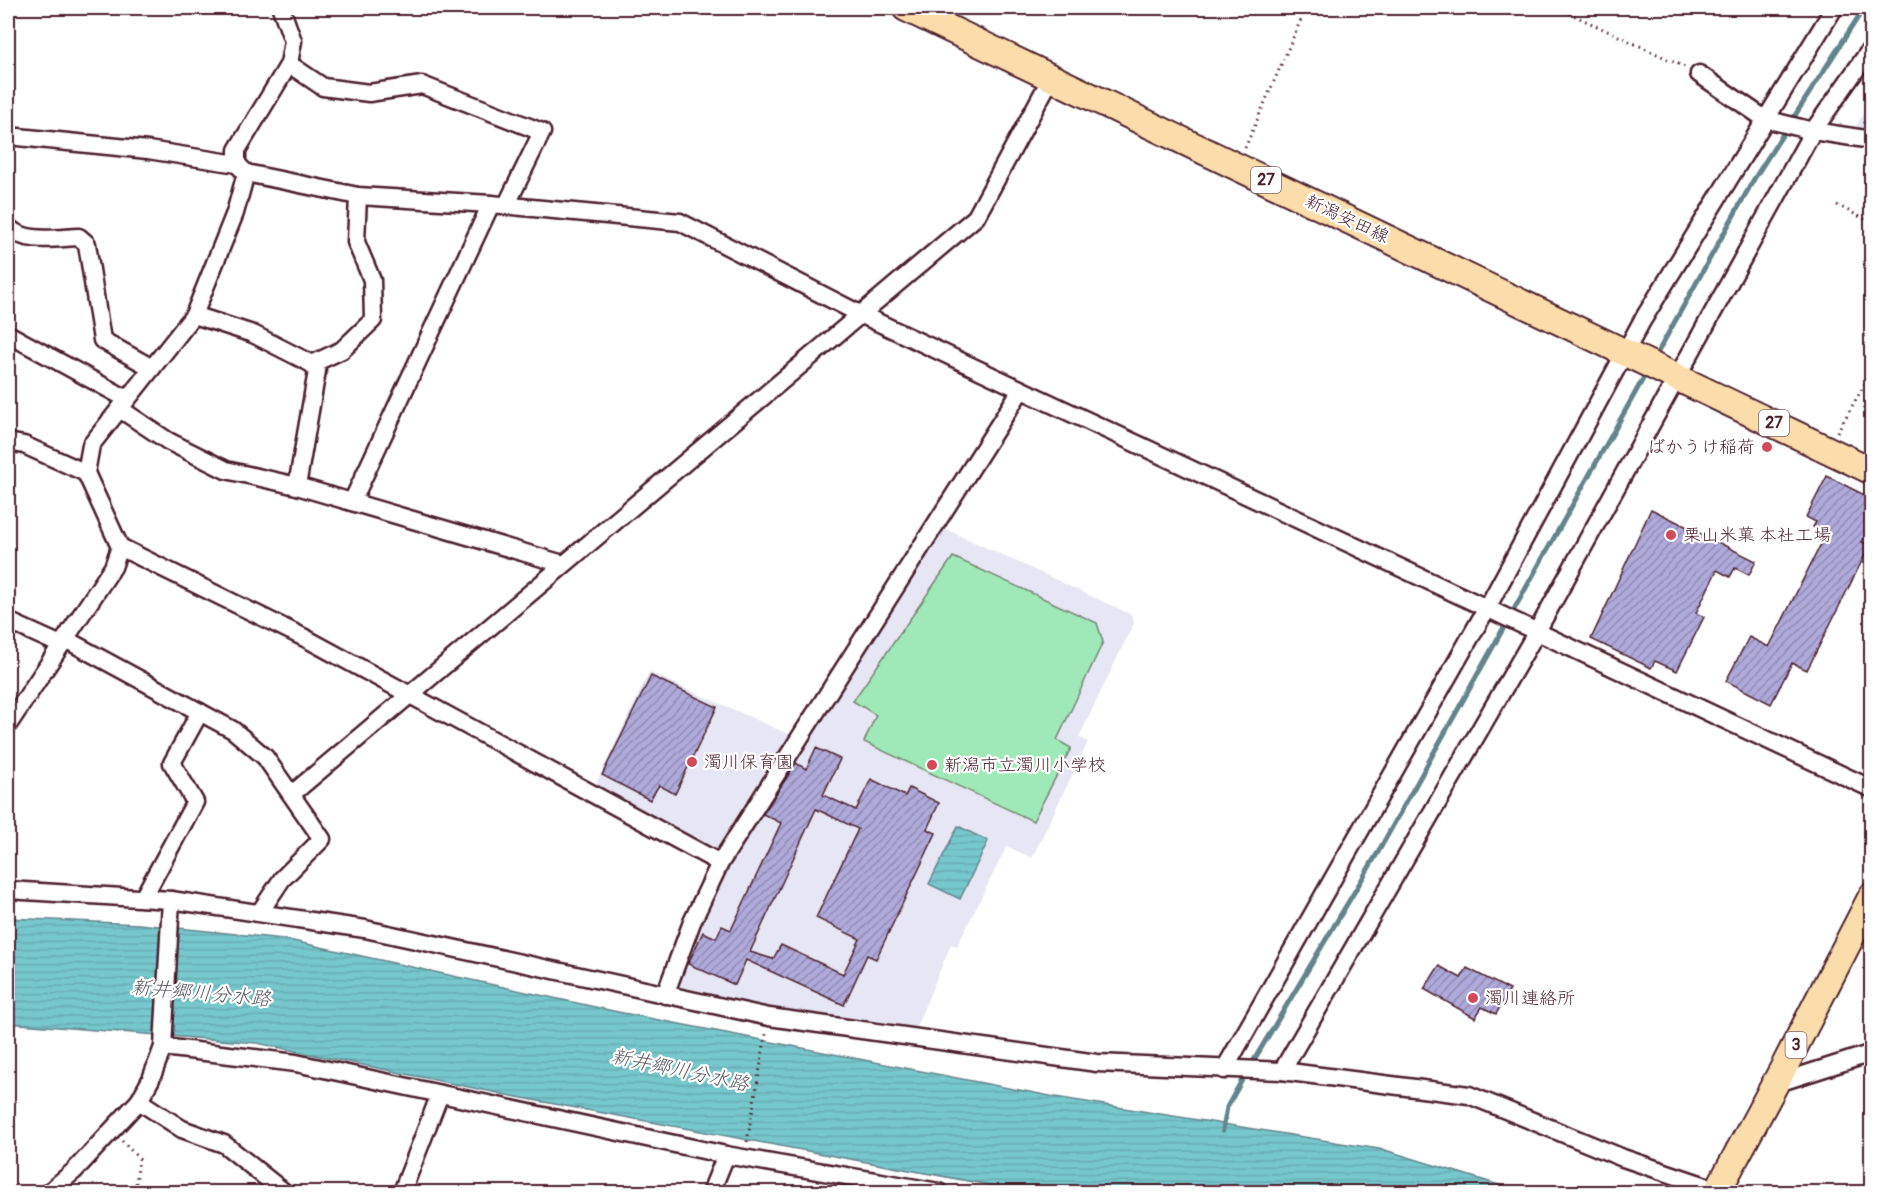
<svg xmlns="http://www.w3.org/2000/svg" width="1879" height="1200" viewBox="0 0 1879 1200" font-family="Pangolin,'Klee One',sans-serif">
<defs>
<pattern id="water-rules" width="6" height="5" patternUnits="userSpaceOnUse" patternTransform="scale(1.5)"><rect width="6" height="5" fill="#76c8cd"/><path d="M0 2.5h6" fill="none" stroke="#68abb0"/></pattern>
<pattern id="building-hatch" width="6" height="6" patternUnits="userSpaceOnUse" patternTransform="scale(1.5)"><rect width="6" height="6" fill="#b0aadb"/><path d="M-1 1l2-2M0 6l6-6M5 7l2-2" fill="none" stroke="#918ab2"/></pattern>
</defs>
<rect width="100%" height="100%" fill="#fff"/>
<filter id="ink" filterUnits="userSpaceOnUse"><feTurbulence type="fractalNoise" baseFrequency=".0167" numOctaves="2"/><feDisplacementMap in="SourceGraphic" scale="12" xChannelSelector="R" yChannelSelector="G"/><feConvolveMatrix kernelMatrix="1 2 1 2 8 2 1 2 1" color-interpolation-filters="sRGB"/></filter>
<g filter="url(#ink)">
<g fill="#e7e6f4">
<path d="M1871,102V135L1863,134L1856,126Z"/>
<path d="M941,527L1132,615L1134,623L1079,737L1088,742L1032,858L1007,846L957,946L951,944L914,1032L680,996L673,986L689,944L729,858Z"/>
<path d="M649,672L795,737L718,852L595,786Z"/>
</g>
<path fill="#9fe9b8" stroke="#748472" stroke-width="1.5" d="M953,557L1097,623L1103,642L1057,740L1071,748L1033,821L864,742L876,715L853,701Z"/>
<g fill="url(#water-rules)" stroke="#64848c" stroke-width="1.5">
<path d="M958,826L988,841L960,899L929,884Z"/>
<path d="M8,918L139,924L284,939L618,1012L1055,1097L1385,1150L1522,1192H1027L517,1097L257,1043L8,1023Z"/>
</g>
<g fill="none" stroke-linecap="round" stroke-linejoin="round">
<g stroke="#64848c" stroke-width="5">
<path d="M1654,359L1754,179L1864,8"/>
<path d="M1251,1065L1377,854L1648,370"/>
<path d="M1223,1130L1227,1107L1246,1073"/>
</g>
</g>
<g fill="url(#building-hatch)" stroke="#4a1f2b" stroke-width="1.5" fill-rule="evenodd">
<path d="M1827,476L1872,499V524L1862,542L1870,545L1807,670L1792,663L1771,704L1726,681L1749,637L1769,647L1826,534L1813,527L1816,522L1806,517Z"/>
<path d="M1651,509L1756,561L1749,575L1735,568L1730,577L1717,570L1696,613L1704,617L1677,671L1655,661L1651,668L1591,639Z"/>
<path d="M651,676L717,707L675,794L659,785L650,800L602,775Z"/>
<path d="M816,748L840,759L823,795L856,810L871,779L905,796L909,788L939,803L927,829L936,833L876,959L867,955L844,1005L746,960L735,985L688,964L703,932L716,938L722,926L731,930L781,823L763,814L796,763L806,769ZM816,809L858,829L816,918L860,939L843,974L781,945L773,959L750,952Z"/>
<path d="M1439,966L1461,978L1467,968L1510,990L1496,1014L1482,1007L1475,1018L1424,989Z"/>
</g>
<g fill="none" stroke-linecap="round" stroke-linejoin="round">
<defs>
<g id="street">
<path d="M289,64L323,87L369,93L422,85L542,132L506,206"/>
<path d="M1699,74L1765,119L1813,131L1872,140"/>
<path d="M8,136L148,150L237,164"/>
<path d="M246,173L358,196L491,204L680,222L860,314L1872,789"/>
<path d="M8,227C25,244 56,238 79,237L87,244L102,340L152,368"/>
<path d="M194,315L253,334L312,364L317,371L297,486"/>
<path d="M8,334L127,399"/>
<path d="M312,364L342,350L373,320L372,280L356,242L358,196"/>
<path d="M120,409L168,441L226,470L297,486L563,564"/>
<path d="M8,442L24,445L86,473"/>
<path d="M352,502L491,204"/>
<path d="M120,547L307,639L720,863"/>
<path d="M8,621L61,645"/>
<path d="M65,639L233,730L265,757L322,839L282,879L260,912"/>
<path d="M8,725L113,567L120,547L86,473L91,445L194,315L235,213L246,173L237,164V150L289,64L293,41L281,8"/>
<path d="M292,794L976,217L1051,78"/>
<path d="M8,890L171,900L365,929L769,1017L1097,1063L1282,1071L1469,1095L1623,1158L1718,1190"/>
<path d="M143,898L195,802L172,763L200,712"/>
<path d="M665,995L692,922L720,863L1021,390"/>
<path d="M163,1047L296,1063L726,1155L939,1192"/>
<path d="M1224,1070L1487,608L1642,321L1834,8"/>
<path d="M1282,1071L1536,633L1813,131L1872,47"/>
<path d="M1775,1084L1872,1053"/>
<path d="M139,1101L182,1129L224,1144L284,1192"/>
<path d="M49,1192L74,1171L139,1101L151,1079L163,1047L171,900"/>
<path d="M402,1192L440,1094"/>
<path d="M711,1192L726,1155"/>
</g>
<g id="primary">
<path d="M906,8L1872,471"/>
<path d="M1717,1192L1783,1069L1872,896"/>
</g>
</defs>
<use href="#street" stroke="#4a1f2b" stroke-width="21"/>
<use href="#primary" stroke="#4a1f2b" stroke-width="30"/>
<g stroke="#4a1f2b" stroke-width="3" stroke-dasharray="1.5 4.5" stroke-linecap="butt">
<path d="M1558,8L1687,68"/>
<path d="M1245,148L1306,8"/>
<path d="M1837,205L1872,223"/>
<path d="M1837,432L1872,372"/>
<path d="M122,1141L139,1159L135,1192"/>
<path d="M747,1142L766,1034"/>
</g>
<use href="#street" stroke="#fff" stroke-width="16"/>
<use href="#primary" stroke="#fbddab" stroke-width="26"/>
</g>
</g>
<g fill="#d1495b" stroke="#fff" stroke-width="2">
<circle cx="1767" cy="447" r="6"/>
<circle cx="1671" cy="535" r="6"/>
<circle cx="692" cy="762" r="6"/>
<circle cx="932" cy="765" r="6"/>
<circle cx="1473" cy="998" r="6"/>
</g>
<g text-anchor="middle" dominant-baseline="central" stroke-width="4.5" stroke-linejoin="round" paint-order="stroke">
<g fill="#fff" stroke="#80626b" stroke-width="1.5">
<rect x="1251" y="167" width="30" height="26" rx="4.5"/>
<rect x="1759" y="410" width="30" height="26" rx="4.5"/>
<rect x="1785.5" y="1032" width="21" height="26" rx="4.5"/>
</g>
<g font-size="16" font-weight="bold" fill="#4a1f2b">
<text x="1266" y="180">27</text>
<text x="1774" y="423">27</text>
<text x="1796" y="1045">3</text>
</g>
<g font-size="18" fill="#4a1f2b" stroke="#fff">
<text transform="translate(1347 219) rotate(25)">新潟安田線</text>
</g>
<g font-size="18" fill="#4a1f2b" stroke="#fff" text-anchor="start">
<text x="1755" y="447" text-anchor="end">ばかうけ稲荷</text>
<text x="1683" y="535">栗山米菓 本社工場</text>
<text x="704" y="762">濁川保育園</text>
<text x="944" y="765">新潟市立濁川小学校</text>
<text x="1485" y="998">濁川連絡所</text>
</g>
<g font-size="20" font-style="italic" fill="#595a64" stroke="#fff">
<text transform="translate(201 993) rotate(5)">新井郷川分水路</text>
<text transform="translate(680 1070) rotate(12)">新井郷川分水路</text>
</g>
</g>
<rect width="1879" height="1200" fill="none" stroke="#fff" stroke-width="30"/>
<rect x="15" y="15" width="1849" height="1170" fill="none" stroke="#4a1f2b" stroke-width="2" filter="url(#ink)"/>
</svg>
